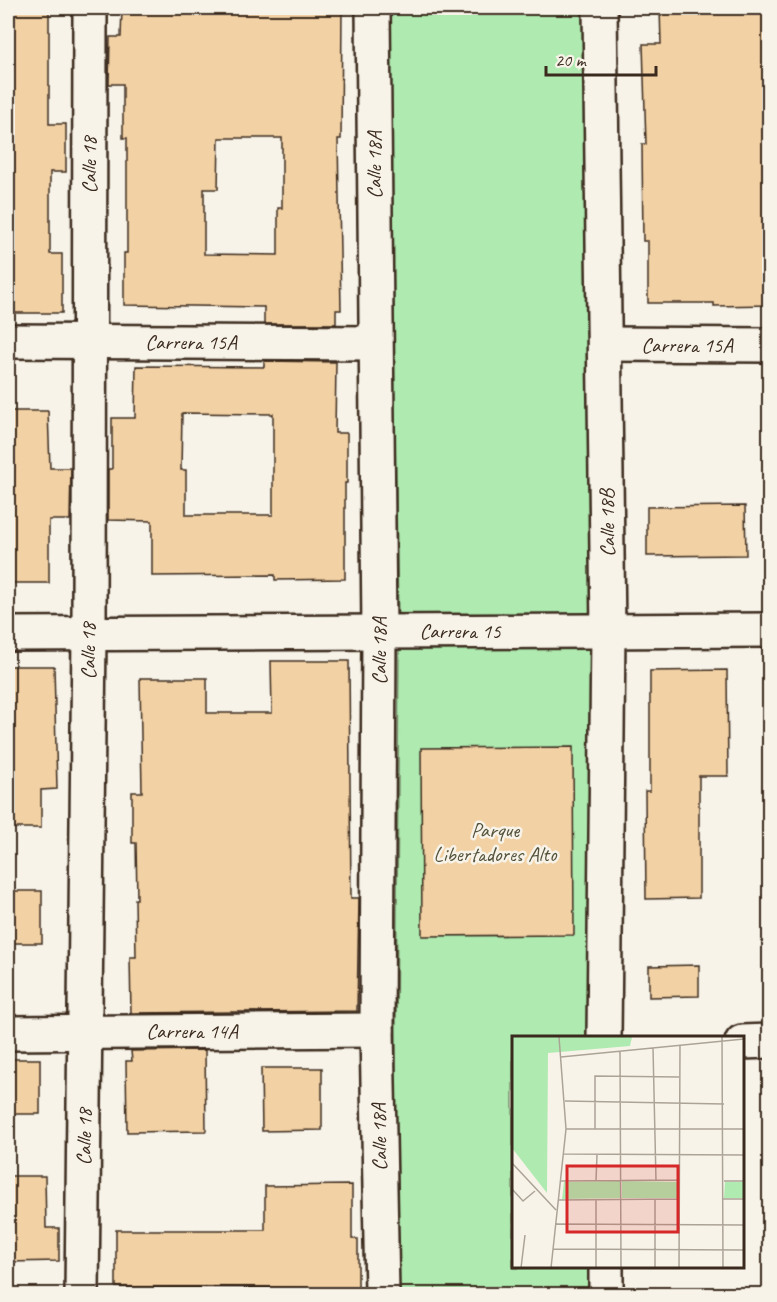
<svg xmlns="http://www.w3.org/2000/svg" width="777" height="1302" viewBox="0 0 777 1302" font-family="Caveat,sans-serif">
<rect width="100%" height="100%" fill="#f7f3e8"/>
<filter id="ink" filterUnits="userSpaceOnUse"><feTurbulence type="fractalNoise" baseFrequency=".0167" numOctaves="2"/><feDisplacementMap in="SourceGraphic" scale="12" xChannelSelector="R" yChannelSelector="G"/><feConvolveMatrix kernelMatrix="1 2 1 2 8 2 1 2 1" color-interpolation-filters="sRGB"/></filter>
<g filter="url(#ink)">
<g fill="#afebb1" stroke="#758a68" stroke-width="1.5">
<path d="M388,8H589L595,618L398,621Z"/>
<path d="M399,644L595,645L592,1038H513V1268H589V1294H394Z"/>
</g>
<g fill="#f2d1a4" stroke="#3b2a1e" stroke-width="1.5" fill-rule="evenodd">
<path d="M8,8H49V124H66V172H50V254H62V313H8Z"/>
<path d="M122,8H342L341,139H338L341,310H336V324H264V307L124,305V253H127V138H123V84H109L110,37H121ZM219,138H282V208H278V255L204,254V189H218Z"/>
<path d="M660,8H770V305L714,306V303H648V241H643L642,144H646L643,44H661Z"/>
<path d="M264,361L336,362L335,433H347V483H345V579L275,580V575L152,576V521L108,520V469H112V418H135L136,366L264,367ZM182,413L273,414V515H186V470H181Z"/>
<path d="M8,411H48L50,468H71L70,520H49V583H8Z"/>
<path d="M745,506L746,555L647,556V507Z"/>
<path d="M271,661H349L351,898H359L357,1011L131,1013L130,957H136L135,899H137L136,843H132V792H142L140,678H207V713H272Z"/>
<path d="M8,666H54L57,789L41,790V828H8Z"/>
<path d="M727,670L728,776H699V898L646,899L645,791H650V671Z"/>
<path d="M573,747L574,935L422,936L421,748Z"/>
<rect x="8" y="891" width="34" height="52"/>
<path d="M699,965V996L649,997V966Z"/>
<path d="M205,1050L206,1131L127,1132L126,1061H132L131,1051Z"/>
<rect x="8" y="1059" width="32" height="55"/>
<path d="M261,1068H322V1130L262,1131Z"/>
<path d="M8,1176H45L46,1228H59V1261L8,1262Z"/>
<path d="M352,1185V1239H358V1288L116,1287V1230H265V1186Z"/>
</g>
<g fill="none" stroke-linecap="round" stroke-linejoin="round">
<defs>
<g id="street">
<path d="M373,8L379,631L377,1030L382,1294"/>
<path d="M600,8L608,631L604,1038"/>
<path d="M8,341L375,343"/>
<path d="M605,344L770,345"/>
<path d="M8,634L770,630"/>
<path d="M8,1033L377,1030"/>
<path d="M742,1042L770,1041"/>
<path d="M606,1268V1294"/>
<path d="M82,1294L89,635L90,8"/>
</g>
</defs>
<use href="#street" stroke="#3b2a1e" stroke-width="38"/>
<use href="#street" stroke="#f7f3e8" stroke-width="33"/>
</g>
</g>
<g text-anchor="middle" dominant-baseline="central" stroke-width="5" stroke-linejoin="round" paint-order="stroke">
<g font-size="21" fill="#3b2a1e" stroke="#f7f3e8">
<text transform="translate(89 165) rotate(-90)">Calle 18</text>
<text transform="translate(374 165) rotate(-90)">Calle 18A</text>
<text x="191" y="342">Carrera 15A</text>
<text x="687" y="345">Carrera 15A</text>
<text transform="translate(607 523) rotate(-91)">Calle 18B</text>
<text x="460" y="631">Carrera 15</text>
<text transform="translate(88 651) rotate(-90)">Calle 18</text>
<text transform="translate(379 651) rotate(-90)">Calle 18A</text>
<text x="192" y="1031">Carrera 14A</text>
<text transform="translate(84 1137) rotate(-89)">Calle 18</text>
<text transform="translate(379 1137) rotate(-91)">Calle 18A</text>
</g>
<g font-size="21" fill="#52513b" stroke="#f7f3e8">
<text x="495" y="830">Parque<tspan x="495" dy="24">Libertadores Alto</tspan></text>
</g>
</g>
<g transform="translate(512 1036)">
<rect width="232" height="232" fill="#f7f3e8"/>
<path d="M0,1H120L118,10L36,17L35,157L0,112ZM108,145V162L50,163L52,146ZM110,145L167,146V162H110ZM213,146H232V162H212Z" fill="#afebb1"/>
<path fill="none" stroke="#aca397" stroke-width="1.5" d="M210,1L211,232M141,12L144,145M108,15L109,232M49,21L232,3M53,65L212,68M54,93H232M83,93V40L167,41M52,118L232,119M0,127L44,174M84,144L85,119M48,145L168,144M212,145H232M0,153L11,165L23,155M211,163H232M46,164L168,163M143,164V232M43,188L232,189M41,213L232,214M9,232L13,199M39,232L54,93L47,1M84,232V164M167,232L168,9"/>
<path fill="#d62828" fill-opacity="0.15" stroke="#d62828" stroke-width="3" d="M55,130H166V196H55Z"/>
<rect width="232" height="232" fill="none" stroke="#3b2a1e" stroke-width="3"/>
</g>
<rect width="777" height="1302" fill="none" stroke="#f7f3e8" stroke-width="30"/>
<rect x="15" y="15" width="747" height="1272" fill="none" stroke="#3b2a1e" stroke-width="2" filter="url(#ink)"/>
<path d="M546 66v9h110v-9" fill="none" stroke="#3b2a1e" stroke-width="3"/>
<text x="555" y="66" font-size="18" fill="#3b2a1e" stroke="#f7f3e8" stroke-width="4.5" paint-order="stroke">20 m</text>
</svg>
